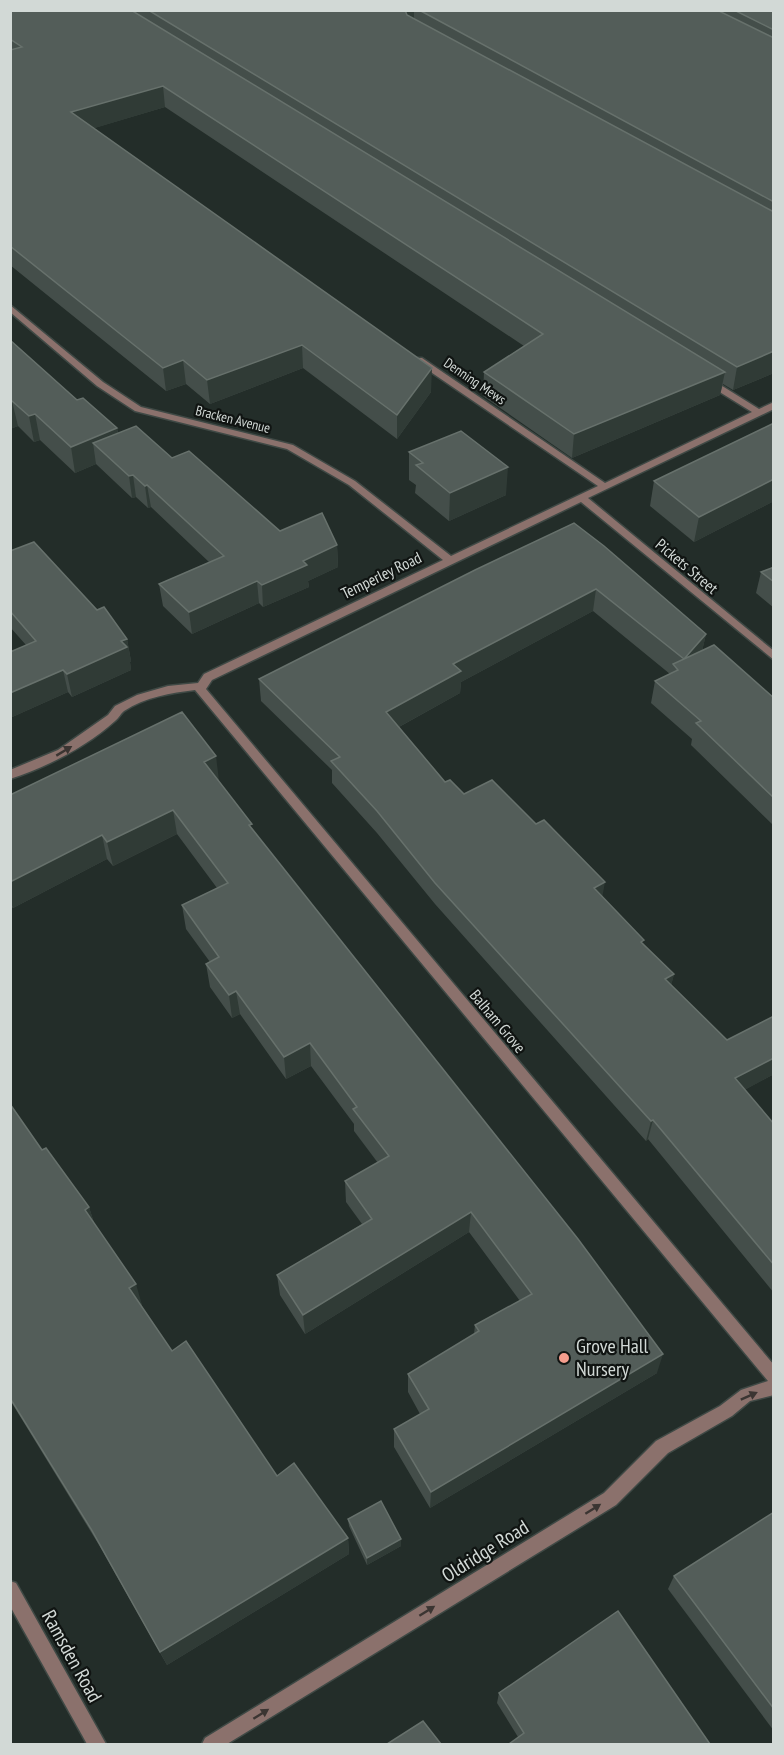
<svg xmlns="http://www.w3.org/2000/svg" width="784" height="1755" viewBox="0 0 784 1755" font-family="'PT Sans Narrow',sans-serif">
<rect width="100%" height="100%" fill="#232d29"/>
<g fill="none" stroke-linecap="round" stroke-linejoin="round">
<defs>
<g id="minor">
<path d="M10,305L103,382L141,407L293,445L355,481L451,556L598,486L416,362V358H422L605,483L752,412L705,383V379H711L759,409L774,402V409L588,498L774,651V660L581,502L212,680L206,689L774,1365V1395L750,1401L732,1416L668,1453L616,1505L227,1744H202L205,1738L604,1493L656,1441L720,1406L741,1390L768,1381L195,690C171,693 145,697 124,711C121,713 119,718 115,721C88,746 45,768 10,779V770L58,750L108,715L115,706L137,695L168,686L198,683L204,674L443,560L349,485L287,449L135,411L97,386L10,312Z"/>
<path d="M10,1581L16,1583L106,1744H87L10,1606Z"/>
</g>
</defs>
<use href="#minor" stroke="#3f4945" stroke-width="3"/>
<use href="#minor" fill="#8b716c" fill-rule="evenodd"/>
</g>
<g fill="#444e4a">
<path d="M10,10H774V373L733,390L723,384L720,395L572,458L483,396L484,372L524,346L165,107L94,128L431,392L397,439L303,368L210,404L186,384L166,391L10,265Z"/>
<path d="M10,340L77,400L117,428L118,433L172,458L280,531L337,545L338,567L308,581L309,587L263,607L259,603L192,634L163,606L159,584L209,562L151,507L148,508L136,497L132,498L96,464L75,473L40,440L34,442L18,426L10,429Z"/>
<path d="M774,423V501L694,542L650,506L654,481Z"/>
<path d="M409,452L506,495L449,521L415,493L416,485L409,480Z"/>
<path d="M574,523L706,634L702,651L774,698V826L691,745L692,739L651,703L655,681L670,674L593,611L461,682L460,693L399,727L445,782L464,794L602,897L643,944L674,974L671,985L727,1040L774,1016V1074L744,1090L774,1124V1293L648,1139L646,1141L435,904L377,833L332,783V770L261,701L259,679Z"/>
<path d="M10,551L97,610L127,639L131,661L130,662L131,670L72,697L68,692L10,718V652L26,645L10,627Z"/>
<path d="M774,567V608L756,593L761,572Z"/>
<path d="M218,781L252,829L657,1373L430,1508L394,1447V1429L420,1414L408,1392V1374L474,1334L475,1325L520,1301L469,1232L305,1334L280,1295L277,1275L362,1224L346,1202L345,1181L378,1163L354,1131V1124L311,1066L286,1079L240,1014L232,1018L210,987L206,964L210,962L186,929L182,905L217,888L177,834L113,866L107,859L13,908L10,905V795Z"/>
<path d="M10,1104L42,1150L89,1207L94,1223L142,1305H141L172,1351L277,1476L348,1538L349,1554L167,1665L99,1545L10,1400Z"/>
<path d="M774,1512V1731L668,1589L674,1576Z"/>
<path d="M348,1519L401,1546L367,1565L349,1526Z"/>
<path d="M499,1693L710,1744L518,1737L497,1703Z"/>
</g>
<g fill="#303b36">
<path d="M403,10H414V18L407,20Z"/>
<path d="M163,86L165,107L75,134L71,112Z"/>
<path d="M302,345L303,368L210,404L207,380Z"/>
<path d="M774,351V373L733,390L737,367Z"/>
<path d="M183,360L186,384L166,391L163,368Z"/>
<path d="M432,368L431,392L397,439V415Z"/>
<path d="M725,372L720,395L572,458L574,434Z"/>
<path d="M10,401H12L18,426L10,429Z"/>
<path d="M35,414L40,440L34,442L29,416Z"/>
<path d="M117,428L122,454L93,443L96,464L75,473L71,447Z"/>
<path d="M508,467L506,495L449,521L450,493Z"/>
<path d="M133,475L136,497L132,498L129,476Z"/>
<path d="M774,479V501L694,542L699,517Z"/>
<path d="M147,485L151,507L148,508L145,486Z"/>
<path d="M337,545L338,567L308,581L309,587L263,607L262,585L303,561Z"/>
<path d="M257,581L259,603L192,634L189,612Z"/>
<path d="M596,589L593,611L461,682L460,693L386,734V712L453,664Z"/>
<path d="M706,634L701,656L684,659Z"/>
<path d="M127,639L131,661L130,662L131,670L72,697L67,674Z"/>
<path d="M63,670L68,692L10,718V693Z"/>
<path d="M216,756L219,781L207,786L204,762Z"/>
<path d="M173,810L177,834L113,866L107,842Z"/>
<path d="M102,835L107,859L13,908L10,900V882Z"/>
<path d="M605,882L601,904L594,888Z"/>
<path d="M674,974L669,995L665,979Z"/>
<path d="M236,991L240,1014L232,1018L229,995Z"/>
<path d="M310,1043L311,1066L286,1079L284,1057Z"/>
<path d="M774,1058V1074L728,1099L735,1078Z"/>
<path d="M653,1120L648,1139L646,1141L651,1121Z"/>
<path d="M89,1207L96,1229L85,1210Z"/>
<path d="M471,1212L469,1232L305,1334L303,1315Z"/>
<path d="M136,1284L142,1305L136,1309L129,1288Z"/>
<path d="M663,1354L657,1373L430,1508L431,1492Z"/>
<path d="M348,1538L349,1554L167,1665L160,1652Z"/>
<path d="M401,1539V1546L367,1565V1558Z"/>
</g>
<g fill="#535d59" stroke="#67716c" stroke-width="1.5">
<path d="M10,10H131L725,372L574,434L484,372L543,334L163,86L71,112L432,368L397,415L302,345L207,380L183,360L163,368L10,246V50L22,47L10,39Z"/>
<path d="M148,10H405L407,15L774,212V351L737,367Z"/>
<path d="M419,10H717L774,38V202Z"/>
<path d="M734,10H774V30Z"/>
<path d="M10,340L77,400L83,398L117,428L71,447L35,414L29,416L12,401H10Z"/>
<path d="M774,423V479L699,517L654,481Z"/>
<path d="M136,426L172,458L189,451L280,531L322,513L337,545L303,561L307,565L262,585L257,581L189,612L159,584L224,556L147,485L145,486L133,475L129,476L93,443Z"/>
<path d="M461,431L508,467L450,493L416,465L423,463L409,452Z"/>
<path d="M574,523L604,546L706,634L684,659L714,645L774,698V798L696,723L701,721L655,681L678,670L673,664L684,659L596,589L453,664L461,671L386,712L445,782L450,780L464,794L492,780L536,824L544,820L605,882L594,888L644,940L641,942L674,974L665,979L727,1040L774,1016V1058L735,1078L774,1124V1265L653,1120L651,1121L435,883L377,811L331,761L340,757L259,679L475,570Z"/>
<path d="M34,542L97,610L104,607L127,639L121,641L127,647L67,674L63,670L10,693V652L36,641L10,611V551Z"/>
<path d="M774,567V582L761,572Z"/>
<path d="M182,712L216,756L204,762L252,824L249,825L578,1239L663,1354L431,1492L394,1429L429,1409L408,1374L479,1331L475,1325L532,1294L471,1212L303,1315L277,1275L372,1219L345,1181L389,1156L353,1109L357,1107L310,1043L284,1057L236,991L229,995L206,964L219,957L182,905L228,883L173,810L107,842L102,835L10,882V795Z"/>
<path d="M10,1104L42,1150L46,1148L89,1207L85,1210L136,1284L129,1288L172,1351L186,1341L277,1476L294,1463L348,1538L160,1652L91,1529L10,1398Z"/>
<path d="M381,1501L401,1539L367,1558L348,1519Z"/>
<path d="M774,1512V1709L674,1576Z"/>
<path d="M618,1611L710,1744H509L524,1733L499,1693Z"/>
<path d="M423,1721L441,1744H387Z"/>
</g>
<defs><path id="oneway-solid" d="M-6-.8H1V-3.2L6.5 0L1 3.2V.8H-6Z" transform="scale(1.5)"/></defs>
<g fill="#3b3532">
<use href="#oneway-solid" transform="translate(64 751) rotate(-31)"/>
<use href="#oneway-solid" transform="translate(749 1396) rotate(-24)"/>
<use href="#oneway-solid" transform="translate(593 1509) rotate(-32)"/>
<use href="#oneway-solid" transform="translate(427 1611) rotate(-32)"/>
<use href="#oneway-solid" transform="translate(261 1714) rotate(-32)"/>
</g>
<circle fill="#f49d8d" stroke="#101412" stroke-width="2" cx="564" cy="1358" r="6"/>
<g text-anchor="middle" dominant-baseline="central" stroke-width="4.5" stroke-linejoin="round" paint-order="stroke">
<g font-size="14" fill="#d2d9d6" stroke="#101412">
<text transform="translate(475 381) rotate(34)">Denning Mews</text>
<text transform="translate(233 419) rotate(14)">Bracken Avenue</text>
</g>
<g font-size="16" fill="#d2d9d6" stroke="#101412">
<text transform="translate(687 566) rotate(40)">Pickets Street</text>
<text transform="translate(381 575) rotate(-26)">Temperley Road</text>
<text transform="translate(498 1021) rotate(50)">Balham Grove</text>
</g>
<g font-size="20" fill="#d2d9d6" stroke="#101412" text-anchor="start">
<text x="576" y="1346">Grove Hall<tspan x="576" dy="23">Nursery</tspan></text>
</g>
<g font-size="20" fill="#d2d9d6" stroke="#101412">
<text transform="translate(485 1551) rotate(-32)">Oldridge Road</text>
<text transform="translate(72 1656) rotate(61)">Ramsden Road</text>
</g>
</g>
<rect width="784" height="1755" fill="none" stroke="#d2d9d6" stroke-width="24"/>
</svg>
